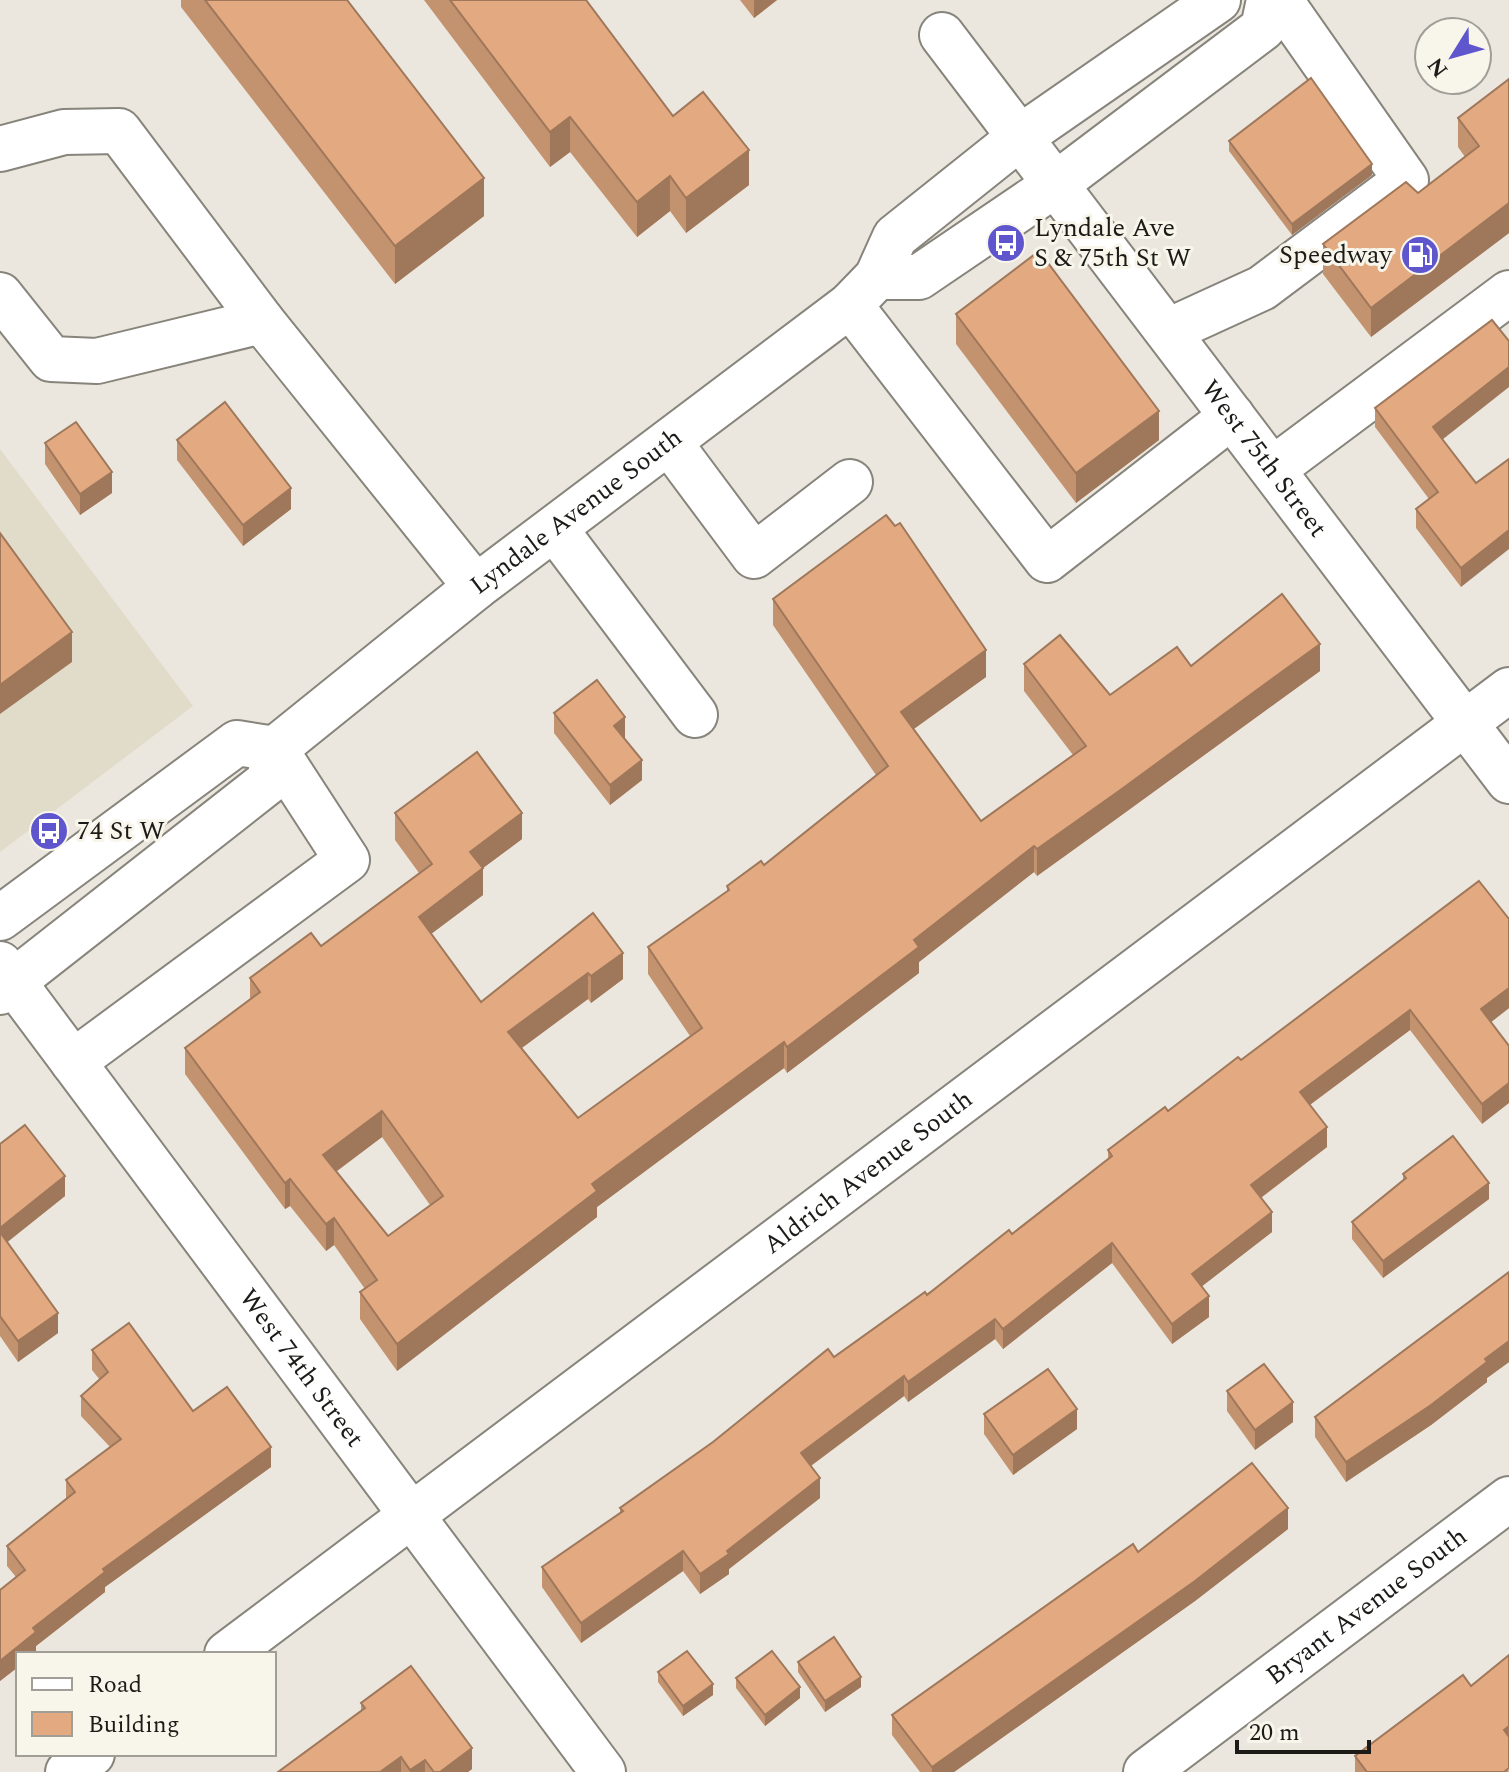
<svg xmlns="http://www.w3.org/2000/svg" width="1509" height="1772" viewBox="0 0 1509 1772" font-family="Spectral,serif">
<rect width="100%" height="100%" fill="#ebe7de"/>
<path fill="#e1dbca" d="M0,449L193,706L0,852Z"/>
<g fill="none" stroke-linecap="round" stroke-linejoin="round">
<defs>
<g id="minor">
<path id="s1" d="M942,35L1509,781"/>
<path d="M0,149L64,132L119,131L262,321L476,587"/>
<path d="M0,295L51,359L97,361L262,321"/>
<path d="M850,305L1047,560L1232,416"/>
<path d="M1168,331L1262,288L1406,180L1280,0"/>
<path d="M669,442L754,556L850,482"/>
<path d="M1273,469L1509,293"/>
<path d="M555,529L695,715"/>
<path id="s2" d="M0,964L603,1772"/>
<path d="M73,1062L347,860L275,749"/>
<path id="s3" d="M227,1654L1509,690"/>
<path d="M68,1772L92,1754"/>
<path id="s4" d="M1146,1772L1509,1499"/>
</g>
<g id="major">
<path d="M877,277H919L1056,184L1263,28L1269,0"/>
<path d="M0,918L237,743L275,749"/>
<path id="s5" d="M0,992L269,781L275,749L476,587L850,305L877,277L895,237L1019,138L1218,0"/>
</g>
</defs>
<use href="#minor" stroke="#87847b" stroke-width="48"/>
<use href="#major" stroke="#87847b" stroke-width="48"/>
<use href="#minor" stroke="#fff" stroke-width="44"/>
<use href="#major" stroke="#fff" stroke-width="44"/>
</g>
<g fill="#c3926f" fill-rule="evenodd">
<path d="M181,0H347L484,216L395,284L181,7Z"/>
<path d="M424,0H586L673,116L749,185L686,233L670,211L637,237L570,152L550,167Z"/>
<path d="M740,0H777L754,18Z"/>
<path d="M1509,79V233L1371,337L1323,274V244L1418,193L1465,157L1458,147V118Z"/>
<path d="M1229,141L1372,175L1292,235L1229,151Z"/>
<path d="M956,314L1159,440L1076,503L956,344Z"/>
<path d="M1375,408L1442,439L1476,483L1461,587L1416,528V509L1429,499L1375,427Z"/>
<path d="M177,440L291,509L243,546L177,460Z"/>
<path d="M45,443L112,493L80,515L45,464Z"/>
<path d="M773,599L986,677L914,729L981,821L1073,755L1024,691V664L1110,695L1191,666L1320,671L1119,817L1037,876L1034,872L919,962V973L787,1073L784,1068L597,1207V1217L397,1371L360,1319V1292L365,1289L334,1245L326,1251L290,1206L285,1209L185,1074V1048L250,999V978L321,946L419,873L395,840V813L522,839L483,868V895L431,934L481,1002L593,913L623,979L591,1003L588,999L522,1048L578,1118L690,1036L648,974V947L727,892V886L764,865L876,775L773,625ZM382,1137L430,1205L388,1236L336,1172Z"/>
<path d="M554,713L625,738L624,739L642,780L610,805L554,733Z"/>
<path d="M1509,919V1008L1491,1022L1482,1124L1410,1030L1310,1105L1327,1147L1261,1198L1272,1232L1202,1286L1209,1317L1172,1344L1112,1263L1003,1349L995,1339L908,1402L904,1396L811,1466L820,1498L729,1569V1574L700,1594L683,1571L581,1643L542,1587V1567L620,1513V1508L1012,1234L1108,1160V1150L1168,1111L1241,1060Z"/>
<path d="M0,1144L65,1196L7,1242L58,1333L18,1362L0,1336Z"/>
<path d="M1403,1174L1489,1199L1383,1278L1352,1239V1222L1403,1180Z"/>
<path d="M1509,1272V1362L1487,1378V1382L1431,1425L1346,1482L1315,1437V1417Z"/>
<path d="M92,1350L193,1411L271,1467L105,1587V1592L36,1646V1652L18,1654V1667L0,1681L16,1577L7,1566V1546L66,1500V1480L110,1447L81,1416V1396L100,1380L92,1370Z"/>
<path d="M1227,1391L1293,1422L1255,1450L1227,1411Z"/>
<path d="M984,1414L1077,1429L1013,1475L984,1434Z"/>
<path d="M1288,1529L1195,1601L954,1772H920L892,1735V1715L1138,1552Z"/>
<path d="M798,1662L861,1687L825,1712L798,1672Z"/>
<path d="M658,1672L713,1695L683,1716L658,1682Z"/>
<path d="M736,1678L800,1698L765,1726L736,1688Z"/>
<path d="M1471,1686L1509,1772H1355V1756Z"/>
<path d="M361,1703L472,1769L468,1772H278L361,1711Z"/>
</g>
<g fill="#9f775a">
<path d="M754,0H777L754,18Z"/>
<path d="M570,117V152L550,167V132Z"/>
<path d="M749,150V185L686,233V198Z"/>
<path d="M1372,164V175L1292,235V224Z"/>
<path d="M670,176V211L637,237V202Z"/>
<path d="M484,178V216L395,284V246Z"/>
<path d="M1509,203V233L1371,337V308Z"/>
<path d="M1509,367V387L1433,447V427Z"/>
<path d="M1159,411V440L1076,503V473Z"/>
<path d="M112,472V493L80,515V494Z"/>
<path d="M291,488V509L243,546V525Z"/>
<path d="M1509,530V549L1461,587V568Z"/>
<path d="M72,632V662L0,714V685Z"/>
<path d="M1320,644V671L1119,817L1037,876V849Z"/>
<path d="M986,650V677L901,738V712Z"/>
<path d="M625,717V738L614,747V726Z"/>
<path d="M642,760V780L610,805V785Z"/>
<path d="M522,813V839L483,868V895L419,943V917L470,852Z"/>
<path d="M1034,846V872L919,962V973L787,1073V1047L914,940Z"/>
<path d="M623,953V979L591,1003V976Z"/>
<path d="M588,973V999L508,1058V1032Z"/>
<path d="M1509,988V1008L1481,1030V1009Z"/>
<path d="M1410,1010V1030L1300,1112V1092Z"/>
<path d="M784,1042V1068L597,1207V1217L397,1371V1344L592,1184Z"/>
<path d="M1509,1083V1103L1482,1124V1104Z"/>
<path d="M382,1111V1137L323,1181V1155Z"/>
<path d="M1327,1127V1147L1251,1205V1185Z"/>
<path d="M65,1176V1196L0,1248V1228Z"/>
<path d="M290,1179V1206L285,1209V1183Z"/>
<path d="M1489,1183V1199L1383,1278V1261Z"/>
<path d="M1272,1212V1232L1192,1294V1274Z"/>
<path d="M334,1218V1245L326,1251V1224Z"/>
<path d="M1112,1243V1263L1003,1349V1329Z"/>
<path d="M1209,1296V1317L1172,1344V1324Z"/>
<path d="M58,1313V1333L18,1362V1341Z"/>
<path d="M995,1319V1339L908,1402V1382Z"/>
<path d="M1509,1341V1362L1487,1378V1382L1431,1425L1346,1482V1462Z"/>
<path d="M904,1376V1396L801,1473V1453Z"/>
<path d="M1293,1402V1422L1255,1450V1430Z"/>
<path d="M1077,1409V1429L1013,1475V1455Z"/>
<path d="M271,1447V1467L105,1587V1592L36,1646V1652L34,1654H18V1667L0,1681V1661L33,1628L103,1569Z"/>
<path d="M820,1478V1498L729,1569V1574L700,1594V1574L727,1551Z"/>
<path d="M1288,1508V1529L1195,1601L954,1772H932V1767Z"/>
<path d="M683,1551V1571L581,1643V1623Z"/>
<path d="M861,1677V1687L825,1712V1701Z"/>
<path d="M713,1684V1695L683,1716V1706Z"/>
<path d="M800,1687V1698L765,1726V1715Z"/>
<path d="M1509,1726V1746L1504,1730Z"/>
<path d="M472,1748V1769L468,1772H440Z"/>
<path d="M401,1757V1772H380Z"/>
<path d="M425,1760V1772H410V1770Z"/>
</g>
<g fill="#e3aa81" stroke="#9f775a" stroke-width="2" fill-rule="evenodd">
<path d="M205,0H347L484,178L395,246Z"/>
<path d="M450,0H586L673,116L703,92L749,150L686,198L670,176L637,202L570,117L550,132Z"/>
<path d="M1311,78L1372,164L1292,224L1229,141Z"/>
<path d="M1509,79V203L1371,308L1323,244L1406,182L1418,193L1479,146L1458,118Z"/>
<path d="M1039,251L1159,411L1076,473L956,314Z"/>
<path d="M1492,320L1509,341V367L1433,427L1476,483L1509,459V530L1461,568L1416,509L1438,492L1375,408Z"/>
<path d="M225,402L291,488L243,525L177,440Z"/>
<path d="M76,422L112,472L80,494L45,443Z"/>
<path d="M886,515L895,526L900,523L986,650L901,712L981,821L1086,746L1024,664L1060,635L1110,695L1177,647L1191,666L1282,594L1320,644L1119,791L1037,849L1034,846L914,940L919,947L787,1047L784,1042L592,1184L597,1191L397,1344L360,1292L377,1280L334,1218L326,1224L290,1179L285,1183L185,1048L260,992L250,978L311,933L321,946L432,864L395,813L477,752L522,813L470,852L483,868L419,917L481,1002L593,913L623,953L591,976L588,973L508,1032L578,1118L702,1028L648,947L729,890L727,886L761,861L764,865L888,766L773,599ZM382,1111L443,1196L388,1236L323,1155Z"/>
<path d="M0,533L72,632L0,685Z"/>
<path d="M597,680L625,717L614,726L642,760L610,785L554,713Z"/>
<path d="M1479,881L1509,919V988L1481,1009L1509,1046V1083L1482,1104L1410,1010L1300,1092L1327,1127L1251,1185L1272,1212L1192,1274L1209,1296L1172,1324L1112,1243L1003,1329L995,1319L908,1382L904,1376L801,1453L820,1478L727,1551L729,1554L700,1574L683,1551L581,1623L542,1567L623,1511L620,1508L713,1442L828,1349L834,1357L925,1292L927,1295L1009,1230L1012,1234L1112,1156L1108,1150L1165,1107L1168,1111L1238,1057L1241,1060Z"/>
<path d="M25,1125L65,1176L0,1228V1144Z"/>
<path d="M1453,1136L1489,1183L1383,1261L1352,1222L1406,1178L1403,1174Z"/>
<path d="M0,1232L58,1313L18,1341L0,1316Z"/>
<path d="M1509,1272V1341L1485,1359L1487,1362L1431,1405L1346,1462L1315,1417Z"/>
<path d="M129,1323L193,1411L227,1387L271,1447L103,1569L105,1572L33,1628L36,1632L0,1661V1590L25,1570L7,1546L75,1492L66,1480L121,1439L81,1396L108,1372L92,1350Z"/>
<path d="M1264,1364L1293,1402L1255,1430L1227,1391Z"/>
<path d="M1048,1369L1077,1409L1013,1455L984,1414Z"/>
<path d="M1252,1463L1288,1508L1195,1581L932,1767L892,1715L1133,1544L1138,1552Z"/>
<path d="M834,1637L861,1677L825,1701L798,1662Z"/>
<path d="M687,1651L713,1684L683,1706L658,1672Z"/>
<path d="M772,1651L800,1687L765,1715L736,1678Z"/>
<path d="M1509,1655V1726L1504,1730L1509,1737V1768L1504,1772H1367L1355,1756L1463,1675L1471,1686Z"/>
<path d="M411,1666L472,1748L440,1772H434L425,1760L410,1770L401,1757L380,1772H278L365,1708L361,1703Z"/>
</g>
<defs>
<symbol id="bus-disc" viewBox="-11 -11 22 22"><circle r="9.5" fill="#5f56ce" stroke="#f8f5eb"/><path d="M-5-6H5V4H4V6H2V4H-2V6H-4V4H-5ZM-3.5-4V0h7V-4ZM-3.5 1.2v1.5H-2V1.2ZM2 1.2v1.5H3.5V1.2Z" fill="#fff"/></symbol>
<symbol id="fuel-disc" viewBox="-11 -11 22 22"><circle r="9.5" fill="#5f56ce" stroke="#f8f5eb"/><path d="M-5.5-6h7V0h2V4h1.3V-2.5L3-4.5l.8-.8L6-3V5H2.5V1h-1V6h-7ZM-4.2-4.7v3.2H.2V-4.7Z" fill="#fff"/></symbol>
</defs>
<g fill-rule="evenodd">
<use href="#bus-disc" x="984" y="221" width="44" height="44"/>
<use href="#fuel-disc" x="1398" y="233" width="44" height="44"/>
<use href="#bus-disc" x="27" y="809" width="44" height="44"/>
</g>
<g text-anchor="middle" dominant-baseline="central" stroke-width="6" stroke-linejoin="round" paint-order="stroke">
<g font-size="26" fill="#1c1b18" stroke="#f8f5eb" text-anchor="start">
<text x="1034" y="228">Lyndale Ave<tspan x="1034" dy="30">S &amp; 75th St W</tspan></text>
<text x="1392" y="255" text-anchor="end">Speedway</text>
<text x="77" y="831">74 St W</text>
</g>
<g font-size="26" fill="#1c1b18" stroke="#f8f5eb">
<text stroke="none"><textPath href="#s1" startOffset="532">West 75th Street</textPath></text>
<text stroke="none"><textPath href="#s5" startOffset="758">Lyndale Avenue South</textPath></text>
<text stroke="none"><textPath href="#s3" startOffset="802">Aldrich Avenue South</textPath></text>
<text stroke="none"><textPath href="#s2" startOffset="504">West 74th Street</textPath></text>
<text stroke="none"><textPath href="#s4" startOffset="276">Bryant Avenue South</textPath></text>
</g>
</g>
<rect x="16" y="1652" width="260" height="104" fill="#f8f5eb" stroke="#a09e97" stroke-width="2"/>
<rect x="32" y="1678" width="40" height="12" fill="#ffffff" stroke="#a09e97" stroke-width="2"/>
<text x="88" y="1692" font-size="24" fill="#1c1b18">Road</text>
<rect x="32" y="1712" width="40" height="24" fill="#e3aa81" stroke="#a09e97" stroke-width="2"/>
<text x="88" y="1732" font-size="24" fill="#1c1b18">Building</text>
<g transform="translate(1453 56) rotate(233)"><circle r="38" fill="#f8f5eb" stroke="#a09e97" stroke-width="2"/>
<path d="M0-6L14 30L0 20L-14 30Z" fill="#5f56ce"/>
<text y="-12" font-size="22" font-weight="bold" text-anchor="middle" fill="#1c1b18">N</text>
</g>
<path d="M1237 1740v12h132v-12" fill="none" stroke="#1c1b18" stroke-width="4"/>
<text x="1249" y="1740" font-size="24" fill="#1c1b18" stroke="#f8f5eb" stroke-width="6" paint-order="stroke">20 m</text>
</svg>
